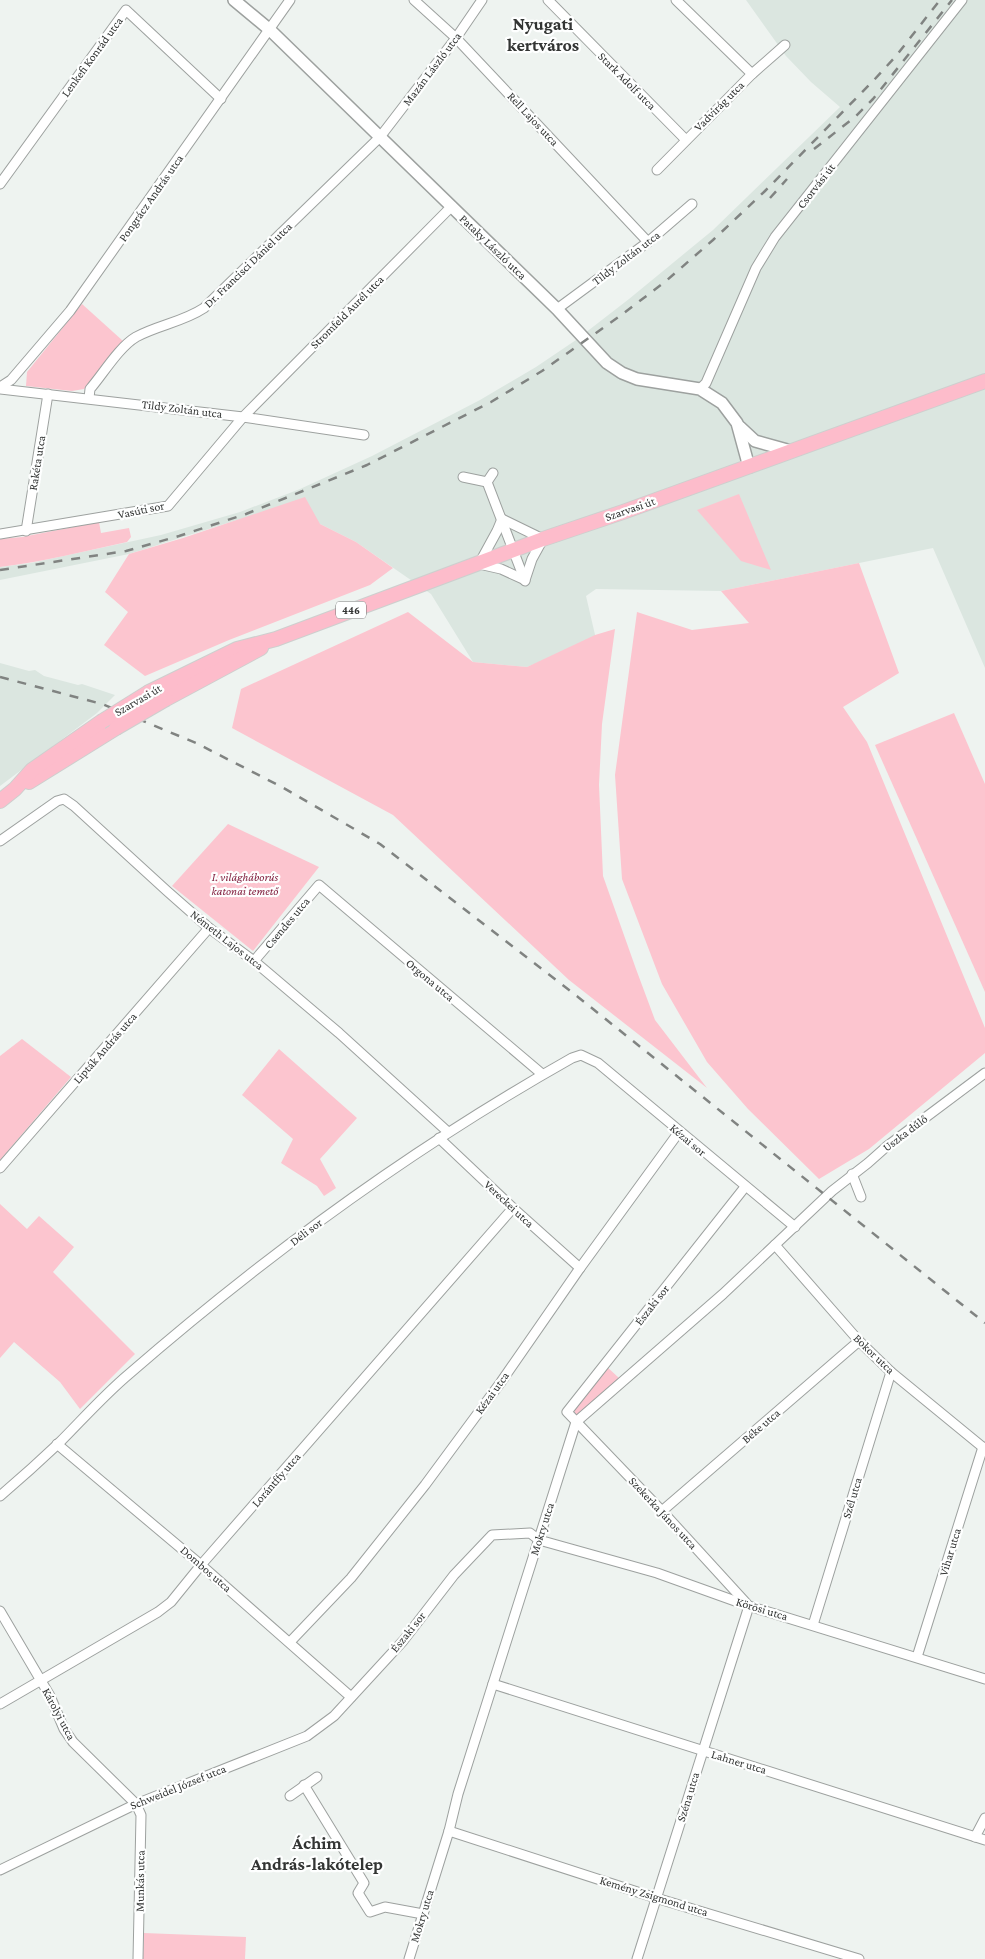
<svg xmlns="http://www.w3.org/2000/svg" width="985" height="1959" viewBox="0 0 985 1959" font-family="'Crimson Pro',serif">
<rect width="100%" height="100%" fill="#eef3f0"/>
<g fill="#dbe6e0">
<path d="M746,0H985V668L933,548L721,591L596,589L586,596L596,639L527,667L473,662L431,594L356,542L320,524L237,520L129,554L0,580V567L31,563L161,535L240,512L300,489L372,456L480,400L536,367L576,340L629,299L713,230L840,107L811,82L786,56Z"/>
<path d="M0,663L29,671L35,670L44,676L78,685L82,684L115,695L97,713L0,786Z"/>
</g>
<g fill="#fcc5cf">
<path d="M82,304L123,341L84,389L72,391L26,386L27,372Z"/>
<path d="M739,494L771,570L741,561L697,510Z"/>
<path d="M305,497L320,524L356,542L393,568L370,585L229,640L145,676L104,645L128,612L105,592L129,554L183,538Z"/>
<path d="M99,522L101,533L129,528L131,537L127,542C85,551 43,562 0,567V539L22,537Z"/>
<path d="M859,563L899,673L843,707L867,742L985,1028V1053L869,1149L819,1179L748,1109L707,1062L662,984L622,879L615,775L637,612L692,630L749,623L721,591Z"/>
<path d="M408,612L473,662L527,667L595,635L615,629L602,724L599,785L603,876L636,969L655,1020L707,1088L569,980L393,815L232,728L241,689Z"/>
<path d="M954,713L985,784V992L875,745Z"/>
<path d="M228,824L319,867L253,951L172,886Z"/>
<path d="M22,1039L71,1077L0,1160V1056Z"/>
<path d="M279,1049L357,1118L320,1159L336,1188L324,1196L317,1186L281,1163L293,1139L242,1095Z"/>
<path d="M0,1204L27,1229L39,1216L74,1247L53,1272L135,1354L80,1409L60,1382L14,1342L0,1358Z"/>
<path d="M606,1366L619,1378L577,1418L574,1416L575,1408Z"/>
<path d="M144,1933L246,1937L245,1959H143Z"/>
</g>
<g fill="none" stroke-linecap="round" stroke-linejoin="round">
<defs>
<g id="minor">
<path d="M414,0L456,38L648,242"/>
<path d="M548,0L686,140"/>
<path d="M676,0L752,74"/>
<path d="M657,170L752,74L785,45"/>
<path d="M0,184L126,10L221,99"/>
<path d="M557,309L648,242L692,204"/>
<path d="M0,387L11,380L70,311L290,0"/>
<path d="M0,389L243,417L364,435"/>
<path d="M700,389L706,383L756,268L775,237L962,0"/>
<path d="M89,398L90,389C103,374 119,347 136,337C158,325 183,322 204,308L380,137L456,38L482,0"/>
<path d="M493,473L487,482L525,581"/>
<path d="M463,477L487,482"/>
<path d="M502,519L543,539L532,559L525,580L501,569L479,564L497,531Z"/>
<path d="M26,531L48,394"/>
<path d="M0,534L168,506L243,417L452,206"/>
<path d="M0,841L57,801L64,799L74,806L167,891L209,928L254,961L339,1033L448,1132"/>
<path d="M254,961L319,885L542,1074"/>
<path d="M439,1138L513,1208L580,1268"/>
<path d="M0,1168L209,928"/>
<path d="M852,1174L861,1197"/>
<path d="M745,1187L567,1412L662,1511L747,1604"/>
<path d="M775,1245L859,1341L891,1372L985,1449"/>
<path d="M57,1444L201,1565L351,1697"/>
<path d="M0,1496C20,1479 40,1461 59,1443C82,1420 104,1395 129,1374C266,1255 414,1147 572,1058L581,1055L598,1063L795,1227"/>
<path d="M662,1511L859,1341"/>
<path d="M0,1611L50,1696L64,1729L73,1742L136,1804L141,1815L138,1959"/>
<path d="M813,1625L891,1372"/>
<path d="M290,1642L351,1578L425,1485L501,1382L580,1268L679,1132"/>
<path d="M917,1657L983,1447"/>
<path d="M493,1684L985,1840"/>
<path d="M0,1704L158,1612L171,1602L201,1565L513,1208"/>
<path d="M304,1785L364,1883L358,1893L370,1912L385,1907L423,1914"/>
<path d="M290,1796L317,1777"/>
<path d="M449,1831L656,1898L859,1959"/>
<path d="M975,1837L985,1818"/>
<path d="M0,1870L136,1804L307,1736L334,1716L403,1641L454,1575L492,1535L530,1533L539,1540L657,1573L749,1606L985,1679"/>
<path d="M409,1959L449,1831L458,1794L576,1422L723,1294L832,1191L868,1163L886,1147L985,1073"/>
<path d="M637,1959L749,1606"/>
</g>
<g id="tertiary">
<path d="M234,0L270,30L557,309L607,363L622,373L637,379L700,389L722,403L737,423L749,467"/>
<path d="M740,427L755,441L791,451"/>
</g>
<g id="primary">
<path d="M149,692L237,649L276,639L543,539L623,512L985,381"/>
<path d="M166,699L261,648"/>
<path d="M29,782L116,728"/>
<path d="M0,801L15,789L32,770L101,722"/>
</g>
</defs>
<use href="#minor" stroke="#9da19f" stroke-width="11"/>
<use href="#tertiary" stroke="#9da19f" stroke-width="14"/>
<use href="#primary" stroke="#cecfce" stroke-width="16"/>
<use href="#minor" stroke="#fff" stroke-width="9"/>
<use href="#tertiary" stroke="#fff" stroke-width="11"/>
<use href="#primary" stroke="#fdbccb" stroke-width="14"/>
<g stroke="#808381" stroke-width="2.5" stroke-dasharray="9 9" stroke-linecap="butt">
<path d="M814,149L855,117L873,99L952,0"/>
<path d="M770,198L787,179"/>
<path d="M0,570L126,551L179,536L246,514L367,465L491,402L542,371L620,316L666,281L713,240L765,191L874,80L896,56L940,0"/>
<path d="M0,677L102,704L196,743L282,787L380,844L578,997L985,1323"/>
</g>
<defs>
<g id="primary-bridge">
<path d="M101,722L149,692"/>
<path d="M116,728L166,699"/>
</g>
</defs>
<use href="#primary-bridge" stroke="#cecfce" stroke-width="16" stroke-linecap="butt"/>
<use href="#primary-bridge" stroke="#fdbccb" stroke-width="14"/>
</g>
<g text-anchor="middle" dominant-baseline="central" stroke-width="4.5" stroke-linejoin="round" paint-order="stroke">
<rect fill="#feffff" stroke="#707271" stroke-width="1" x="336" y="601.5" width="30" height="17" rx="4"/>
<g font-size="11" font-weight="bold" fill="#333534">
<text x="351" y="610">446</text>
</g>
<g font-size="12" fill="#333534" stroke="#feffff">
<text transform="translate(92 57) rotate(-54)">Lenkefi Konrád utca</text>
<text transform="translate(432 69) rotate(-53)">Mazán László utca</text>
<text transform="translate(627 81) rotate(45)">Stark Adolf utca</text>
<text transform="translate(719 106) rotate(-45)">Vadvirág utca</text>
<text transform="translate(533 119) rotate(47)">Rell Lajos utca</text>
<text transform="translate(816 186) rotate(-52)">Csorvási út</text>
<text transform="translate(151 198) rotate(-55)">Pongrácz András utca</text>
<text transform="translate(493 247) rotate(44)">Pataky László utca</text>
<text transform="translate(626 258) rotate(-37)">Tildy Zoltán utca</text>
<text transform="translate(248 265) rotate(-44)">Dr. Francisci Dániel utca</text>
<text transform="translate(347 312) rotate(-45)">Stromfeld Aurél utca</text>
<text transform="translate(182 409) rotate(7)">Tildy Zoltán utca</text>
<text transform="translate(37 463) rotate(-81)">Rakéta utca</text>
<text transform="translate(630 509) rotate(-19)">Szarvasi út</text>
<text transform="translate(141 510) rotate(-12)">Vasúti sor</text>
<text transform="translate(138 700) rotate(-30)">Szarvasi út</text>
<text transform="translate(287 923) rotate(-50)">Csendes utca</text>
<text transform="translate(227 940) rotate(38)">Németh Lajos utca</text>
<text transform="translate(430 980) rotate(40)">Orgona utca</text>
<text transform="translate(105 1048) rotate(-49)">Lipták András utca</text>
<text transform="translate(905 1133) rotate(-37)">Uszka dűlő</text>
<text transform="translate(688 1140) rotate(40)">Kézai sor</text>
<text transform="translate(509 1204) rotate(43)">Vereckei utca</text>
<text transform="translate(306 1232) rotate(-37)">Déli sor</text>
<text transform="translate(652 1305) rotate(-52)">Északi sor</text>
<text transform="translate(874 1354) rotate(44)">Bokor utca</text>
<text transform="translate(492 1393) rotate(-54)">Kézai utca</text>
<text transform="translate(761 1426) rotate(-41)">Béke utca</text>
<text transform="translate(276 1480) rotate(-49)">Lorántffy utca</text>
<text transform="translate(852 1498) rotate(-73)">Szél utca</text>
<text transform="translate(663 1513) rotate(47)">Szekerka János utca</text>
<text transform="translate(542 1529) rotate(-72)">Mokry utca</text>
<text transform="translate(950 1552) rotate(-73)">Vihar utca</text>
<text transform="translate(206 1569) rotate(41)">Dombos utca</text>
<text transform="translate(762 1609) rotate(17)">Körösi utca</text>
<text transform="translate(408 1632) rotate(-51)">Északi sor</text>
<text transform="translate(59 1714) rotate(62)">Károlyi utca</text>
<text transform="translate(739 1762) rotate(17)">Lahner utca</text>
<text transform="translate(178 1787) rotate(-22)">Schweidel József utca</text>
<text transform="translate(688 1797) rotate(-73)">Széna utca</text>
<text transform="translate(140 1881) rotate(-89)">Munkás utca</text>
<text transform="translate(654 1896) rotate(17)">Kemény Zsigmond utca</text>
<text transform="translate(422 1916) rotate(-73)">Mokry utca</text>
</g>
<g font-size="12" font-style="italic" fill="#82203f" stroke="#feffff">
<text x="245" y="877">I. világháborús<tspan x="245" dy="14">katonai temető</tspan></text>
</g>
<g font-size="18" font-weight="bold" fill="#333534" stroke="#feffff">
<text x="543" y="24">Nyugati<tspan x="543" dy="21">kertváros</tspan></text>
<text x="317" y="1843">Áchim<tspan x="317" dy="21">András-lakótelep</tspan></text>
</g>
</g>
</svg>
